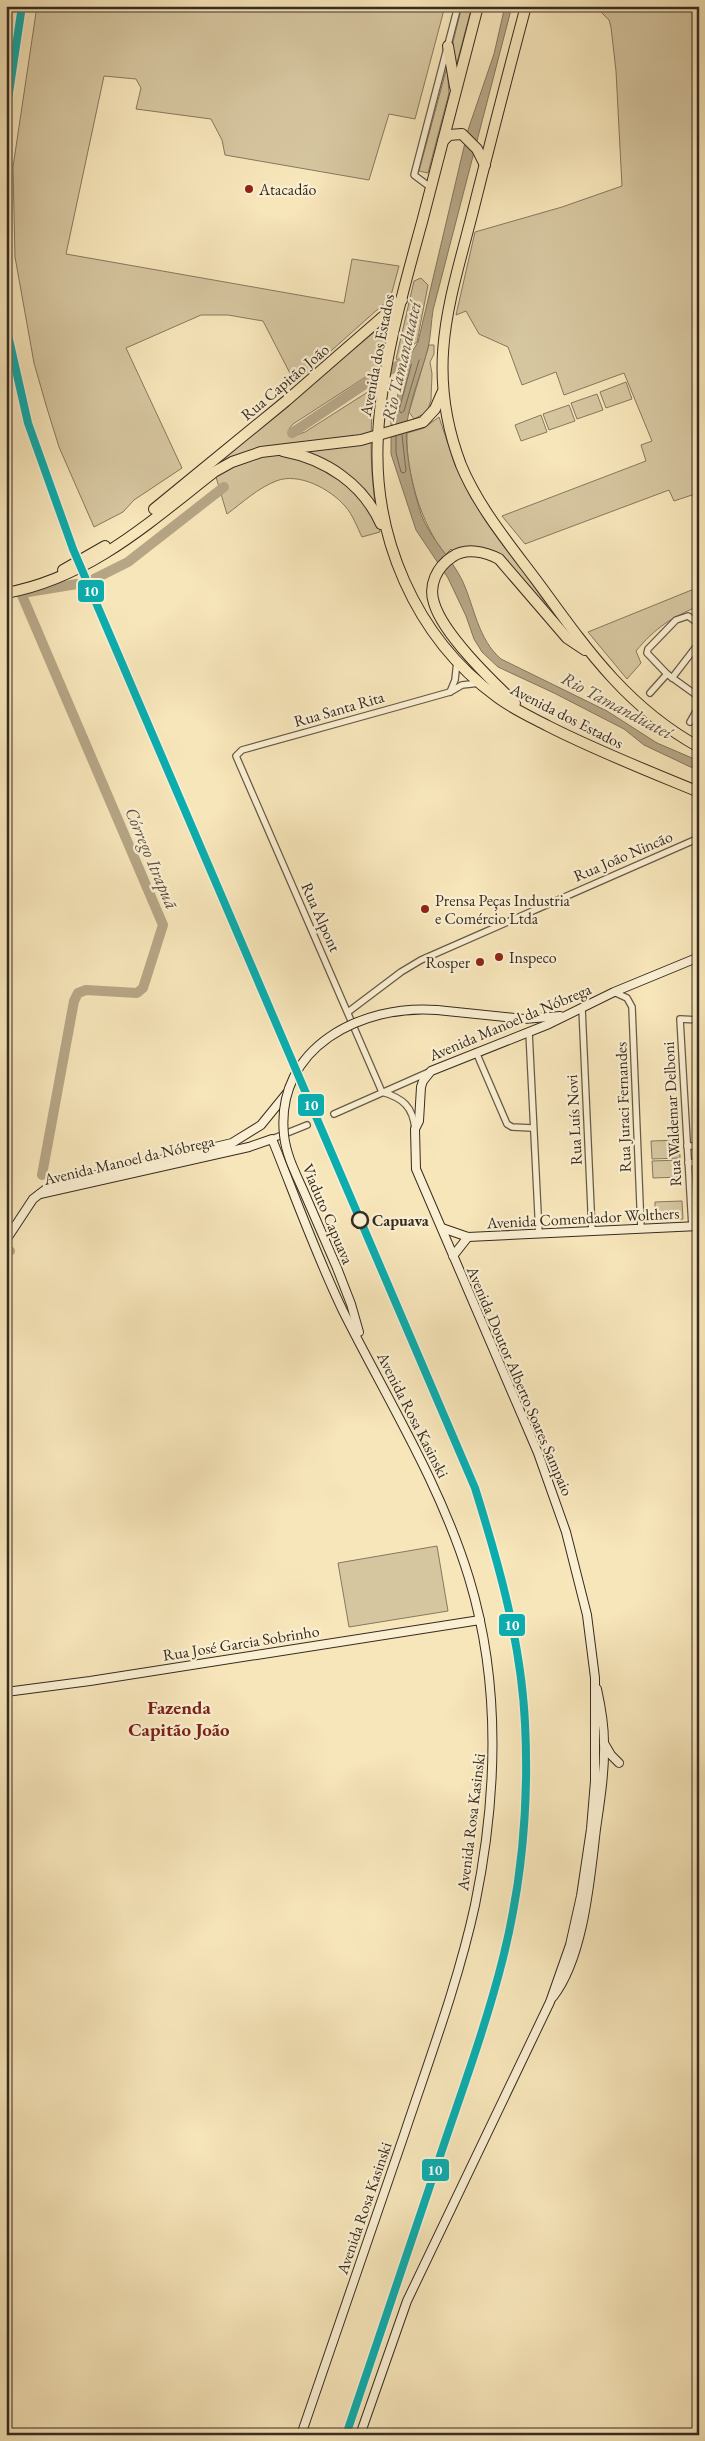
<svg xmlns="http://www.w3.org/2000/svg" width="705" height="2441" viewBox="0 0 705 2441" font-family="'EB Garamond',serif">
<rect width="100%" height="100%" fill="#f7e6ba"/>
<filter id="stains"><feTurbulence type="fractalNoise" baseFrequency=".004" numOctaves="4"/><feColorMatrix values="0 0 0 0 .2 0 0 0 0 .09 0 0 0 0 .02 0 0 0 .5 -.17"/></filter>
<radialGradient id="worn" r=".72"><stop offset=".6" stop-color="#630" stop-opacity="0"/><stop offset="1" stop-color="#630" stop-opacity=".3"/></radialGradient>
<g fill="#d6c6a0" stroke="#867860">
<path d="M37,6H445L415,119L389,114L369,180L225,155L222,140L211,119L136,109L141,88L136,79L104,76L66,254L344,303L352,259L399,266L392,292L387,301L295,383L263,321L228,315H201L126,348L182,468L134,500L123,512L94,527L59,447L46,405L34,363L15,257L13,167Z"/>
<path d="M462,6H472L455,70L453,42Z"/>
<path d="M595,6H699V65L695,72L699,93V504L692,495L674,501L669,490L525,544L502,516L646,461L641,445L652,441L624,373L564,395L556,372L522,385L508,347L479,334L466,311L456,315L475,232L562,207L622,186L616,71L611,27L609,20Z"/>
<path d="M447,67L449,93L428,173L419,171Z"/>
<path d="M421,278L428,285L417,342L403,353L398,360L396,359L414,281Z"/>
<path d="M390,319L378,369L293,424L289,429L294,436L305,432L374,388C369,437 370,483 380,532L362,537C357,527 353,515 345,506C330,489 299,472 276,481C258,488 242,503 227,514L213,467Z"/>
<path d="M429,345H434V354L430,362L432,374L431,400L427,412L414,419L409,412Z"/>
<path d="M626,382L632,399L606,408L600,392Z"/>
<path d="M597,394L603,410L577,419L571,403Z"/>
<path d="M569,405L575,421L549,430L543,414Z"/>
<path d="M541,415L547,432L521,441L515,425Z"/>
<path d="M439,417L455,465L471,498L547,605L546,607C521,579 497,534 453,551L451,549L445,555C421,522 406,475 407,433L424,428Z"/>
<path d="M699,587V606C672,617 655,628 636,651L641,663L627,679L588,632Z"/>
<path d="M679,1140L680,1158L652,1159L651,1141Z"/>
<path d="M680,1160L681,1177L653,1178L652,1161Z"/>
<path d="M682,1201L683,1219L655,1220V1202Z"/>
<path d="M437,1546L448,1611L349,1627L338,1563Z"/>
</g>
<path fill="#b6a686" stroke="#83755d" d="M505,6H512L433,310C431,322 431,336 428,348C422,371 412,394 408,417C402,443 413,489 421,514C430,539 452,558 463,582C475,609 478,639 501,659L607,711L657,743L699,761V771L644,745L624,729L554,693L498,667L482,652L474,639L466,616L448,578L416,530L391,454V421L407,360L418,342L468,130L494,54Z"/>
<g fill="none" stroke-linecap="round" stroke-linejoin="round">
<g stroke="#766853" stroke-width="1">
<path d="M418,354L420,357L404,411L401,413L399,410L412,362Z"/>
<path d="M396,436V453L401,472L404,473L406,471L402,435"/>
</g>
<g stroke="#b6a686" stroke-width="10">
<path d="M292,433L368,382L417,355"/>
<path d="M94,579L128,562L224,487"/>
<path d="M21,593L163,925L143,988L137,993L86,990L78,993L74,1001L42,1175"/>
<path d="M22,593L77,584"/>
<path d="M6,1254L10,1251"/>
</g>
<defs>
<g id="street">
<path d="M430,187L414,175L458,6"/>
<path d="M699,624L688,616L676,620L648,649L647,653L667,674L699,697"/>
<path d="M672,678L699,643"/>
<path d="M450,692L455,680L457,661"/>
<path d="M650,693L667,674"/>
<path d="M690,722L699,706"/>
<path d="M614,992L627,998L632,1007L641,1229"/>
<path d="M582,1008L592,1231"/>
<path d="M348,1012L401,972L421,960L699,838"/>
<path d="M529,1032L539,1234"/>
<path d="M476,1052L507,1124L512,1127L532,1128"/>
<path d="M382,1092L236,756L242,750L386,710L450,692L462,685L480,683"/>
<path d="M382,1092C403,1098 413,1107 415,1129"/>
<path d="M334,1114L429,1072"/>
<path d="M272,1139L307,1125"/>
<path d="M687,1146H699"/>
<path d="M688,1163L699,1162"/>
<path d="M692,1227L680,1019L699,1020"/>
</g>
<g id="secondary">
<path d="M437,1010L524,1019L560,1016"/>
<path d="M40,1194L249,1147L272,1139C295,1196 316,1255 343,1311C387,1399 440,1483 469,1578C501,1683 497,1798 475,1905C458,1983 429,2060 404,2135C370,2235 335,2335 301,2435"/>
<path d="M442,1228L468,1237L699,1226"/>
<path d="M6,1240L33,1199L50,1186L232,1143L261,1125L287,1093"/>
<path d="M453,1256L468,1237"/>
<path d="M337,1268L351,1304L359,1332"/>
<path d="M6,1692L90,1681L480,1620"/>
<path d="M604,1743L611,1755L619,1763"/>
<path d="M553,1997C584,1957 590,1879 596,1829C600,1801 605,1771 604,1742C604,1724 601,1707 597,1689"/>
<path d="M360,2435L407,2301L550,2002L570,1945L581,1896L591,1829L595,1781V1678L587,1615L566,1532L538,1453L416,1169L415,1129L419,1121L421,1087L423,1081L431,1071L549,1024L614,992L699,957"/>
</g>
<g id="highway">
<path d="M478,6C459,78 441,150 422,222C403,291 382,363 378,435C372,536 415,637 497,697C513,709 531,717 548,726C597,751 648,771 699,792"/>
<path d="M526,6C509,69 493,132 477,195C453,294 422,363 461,465C480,511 516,552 545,592C590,654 630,709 699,747"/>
<path d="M448,46L455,87"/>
<path d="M443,141L449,135L462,134L477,149L485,165"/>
<path d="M283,451C326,459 363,484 381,524"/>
<path d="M154,509L286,401L402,300"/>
<path d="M63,570L105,546"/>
<path d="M6,593C89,578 150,522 214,472L232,462L261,452L361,440L423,422L435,409L442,393"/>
<path d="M515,703C491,680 443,634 434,603C428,585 437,567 452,557C466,547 486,552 499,559L567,638L585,650"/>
</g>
</defs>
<use href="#street" stroke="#675a46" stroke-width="8"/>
<use href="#secondary" stroke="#372b20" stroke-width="10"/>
<use href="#highway" stroke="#372b20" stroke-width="12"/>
<use href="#street" stroke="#faefd2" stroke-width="5.5"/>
<use href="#secondary" stroke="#faefd2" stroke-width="8"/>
<use href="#highway" stroke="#f7e6ba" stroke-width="10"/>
<defs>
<path id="secondary-bridge" d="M337,1268C326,1243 315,1217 304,1192C296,1174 286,1155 284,1135C275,1047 362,1004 437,1010"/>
</defs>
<use href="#secondary-bridge" stroke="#372b20" stroke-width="10" stroke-linecap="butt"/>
<use href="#secondary-bridge" stroke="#faefd2" stroke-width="8"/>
<defs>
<g id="rail-1">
<path d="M6,113L22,6"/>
<path d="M6,326L28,423L73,549L475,1488C499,1565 521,1642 525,1723C529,1801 522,1882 503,1958C486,2026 461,2093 439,2159C408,2251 377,2343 346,2435"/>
</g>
</defs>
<use href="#rail-1" stroke="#faefd2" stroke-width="11"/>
<use href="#rail-1" stroke="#0badae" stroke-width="8"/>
</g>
<g fill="#8f2418" stroke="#faefd2" stroke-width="2">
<circle cx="249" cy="189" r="5"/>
<circle cx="425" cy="909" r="5"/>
<circle cx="499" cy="957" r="5"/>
<circle cx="480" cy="962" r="5"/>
</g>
<circle fill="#faefd2" stroke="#372b20" stroke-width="2.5" cx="360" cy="1220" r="8"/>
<g text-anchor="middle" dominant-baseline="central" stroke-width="4.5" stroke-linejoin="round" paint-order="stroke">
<g font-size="16" fill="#372b20" stroke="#faefd2" text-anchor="start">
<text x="259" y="189">Atacadão</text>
<text x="435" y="900">Prensa Peças Industria<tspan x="435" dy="18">e Comércio Ltda</tspan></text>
<text x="509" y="957">Inspeco</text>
<text x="470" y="962" text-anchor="end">Rosper</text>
</g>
<g font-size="16" fill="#372b20" stroke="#faefd2">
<text transform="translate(377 355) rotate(-79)">Avenida dos Estados</text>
<text transform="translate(285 382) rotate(-40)">Rua Capitão João</text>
<text transform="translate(339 709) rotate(-16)">Rua Santa Rita</text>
<text transform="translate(567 716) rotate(27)">Avenida dos Estados</text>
<text transform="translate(623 856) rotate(-23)">Rua João Nincão</text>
<text transform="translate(321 917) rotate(66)">Rua Alpont</text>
<text transform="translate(510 1022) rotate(-23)">Avenida Manoel da Nóbrega</text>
<text transform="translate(623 1107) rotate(-92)">Rua Juraci Fernandes</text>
<text transform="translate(672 1114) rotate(-93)">Rua Waldemar Delboni</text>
<text transform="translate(574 1120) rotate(-93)">Rua Luís Novi</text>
<text transform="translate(129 1160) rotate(-13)">Avenida Manoel da Nóbrega</text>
<text transform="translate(328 1214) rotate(67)">Viaduto Capuava</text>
<text transform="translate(583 1218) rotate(-3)">Avenida Comendador Wolthers</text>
<text transform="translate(520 1381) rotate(67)">Avenida Doutor Alberto Soares Sampaio</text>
<text transform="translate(413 1415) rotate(63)">Avenida Rosa Kasinski</text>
<text transform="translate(241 1643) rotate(-9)">Rua José Garcia Sobrinho</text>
<text transform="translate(471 1822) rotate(-83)">Avenida Rosa Kasinski</text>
<text transform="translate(364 2208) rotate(-71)">Avenida Rosa Kasinski</text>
</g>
<g font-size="16" font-weight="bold" fill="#372b20" stroke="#faefd2" text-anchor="start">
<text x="372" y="1220">Capuava</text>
</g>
<g font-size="18" font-style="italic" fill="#5d503f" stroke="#faefd2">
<text transform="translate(401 361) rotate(-77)">Rio Tamanduateí</text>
<text transform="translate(617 705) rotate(28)">Rio Tamanduateí</text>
<text transform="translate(152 858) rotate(67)">Córrego Itrapuã</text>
</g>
<g font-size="19" font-weight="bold" fill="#7a1f14" stroke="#faefd2">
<text x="179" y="1707">Fazenda<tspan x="179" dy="22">Capitão João</tspan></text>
</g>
</g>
<g stroke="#faefd2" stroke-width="2">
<rect x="77" y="579" width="28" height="24" rx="5" fill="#0badae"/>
<rect x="297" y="1093" width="28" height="24" rx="5" fill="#0badae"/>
<rect x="498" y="1613" width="28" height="24" rx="5" fill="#0badae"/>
<rect x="421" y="2158" width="29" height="24" rx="5" fill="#0badae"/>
</g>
<g font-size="14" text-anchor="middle" font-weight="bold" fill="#fff">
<text x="91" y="596">10</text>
<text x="311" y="1110">10</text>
<text x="512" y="1630">10</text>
<text x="435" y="2175">10</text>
</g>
<rect width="705" height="2441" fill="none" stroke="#f7e6ba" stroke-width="25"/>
<rect x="8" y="8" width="690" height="2426" fill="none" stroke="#372b20" stroke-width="2.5"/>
<rect x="12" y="12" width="680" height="2416" fill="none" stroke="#372b20"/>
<rect width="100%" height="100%" filter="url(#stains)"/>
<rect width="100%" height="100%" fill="url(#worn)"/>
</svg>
